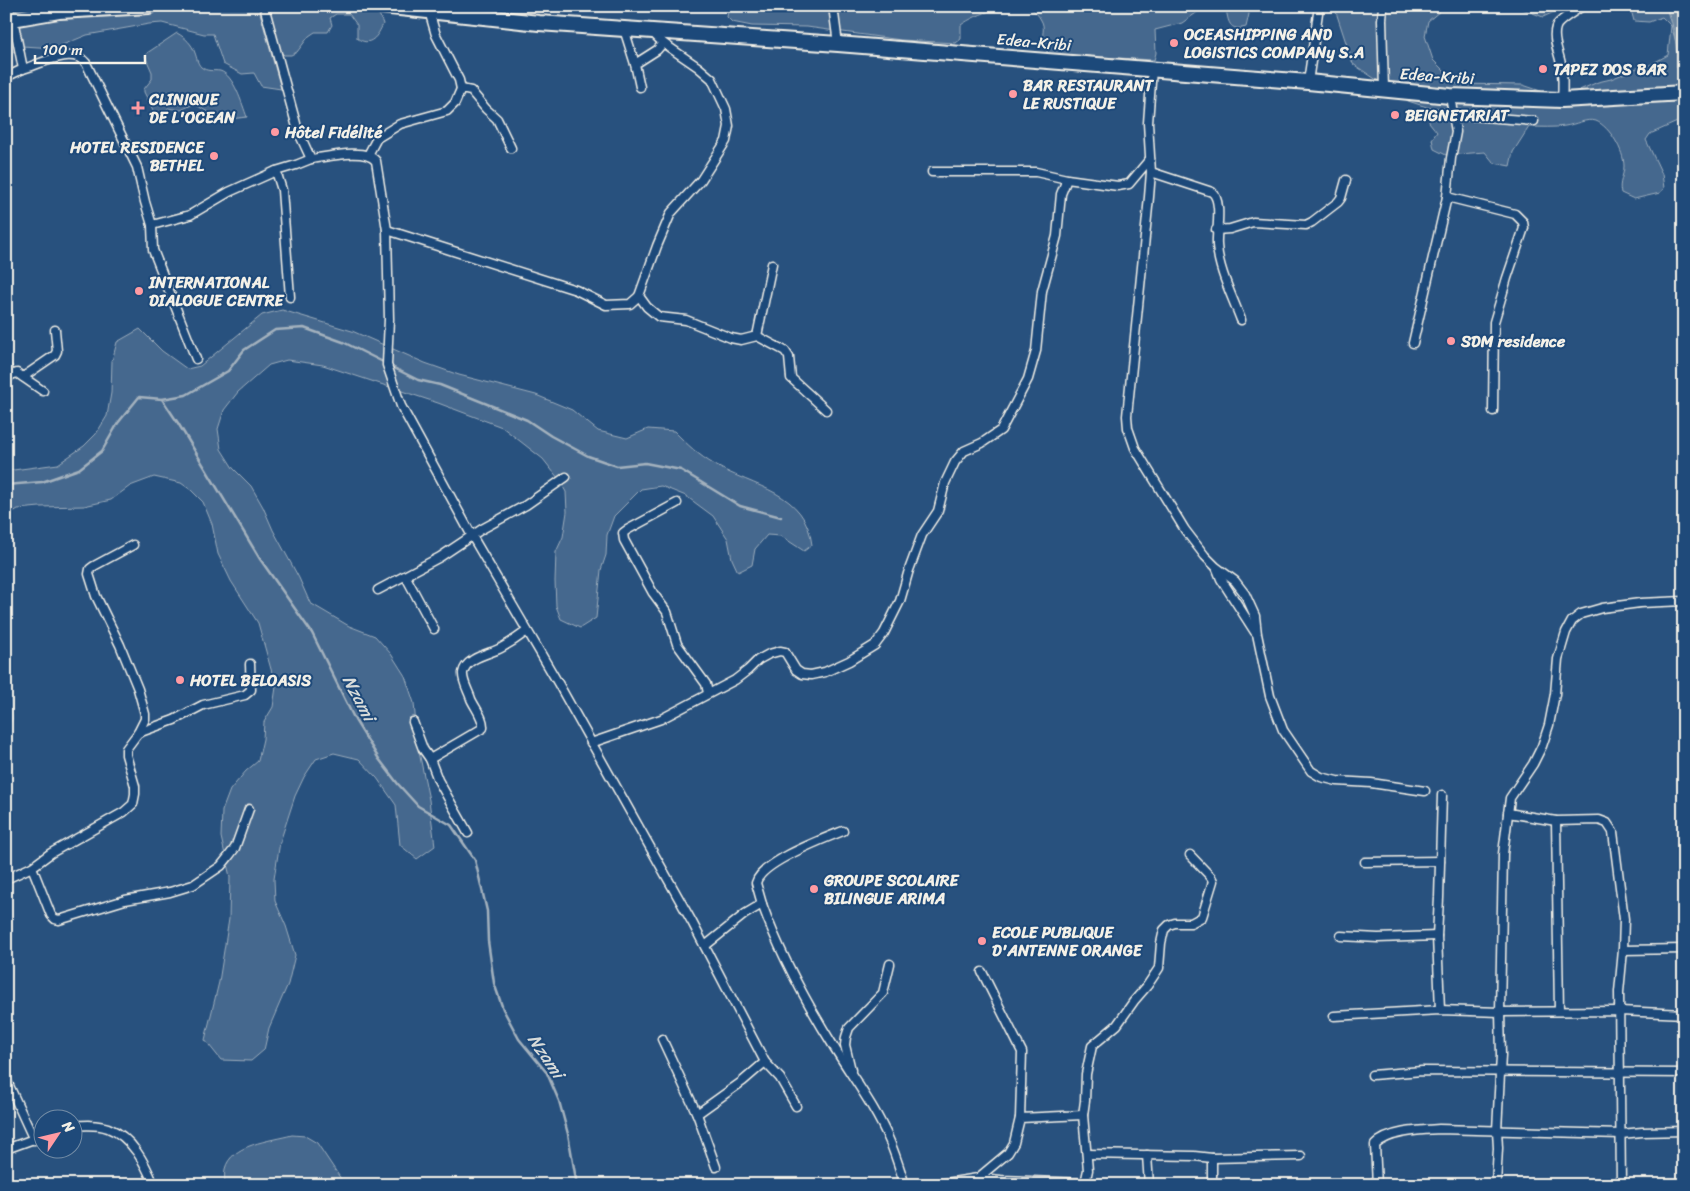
<svg xmlns="http://www.w3.org/2000/svg" width="1690" height="1191" viewBox="0 0 1690 1191" font-family="Sriracha,sans-serif">
<rect width="100%" height="100%" fill="#28517e"/>
<filter id="ink" filterUnits="userSpaceOnUse"><feTurbulence type="fractalNoise" baseFrequency=".02" numOctaves="2"/><feDisplacementMap in="SourceGraphic" scale="10" xChannelSelector="R" yChannelSelector="G"/><feConvolveMatrix kernelMatrix="1 2 1 2 8 2 1 2 1" color-interpolation-filters="sRGB"/></filter>
<g filter="url(#ink)">
<g fill="#45688e" stroke="#9cacbb">
<path d="M14,6H258L281,89L261,86L254,73L242,74L223,64L213,34H204L162,23L149,24L87,35L55,48L22,46L6,56V20L16,12Z"/>
<path d="M268,6H376L383,24C378,36 370,48 357,38V25L349,14H336L330,18L332,25L328,32H315L309,36L297,52L291,55H284L278,49Z"/>
<path d="M729,6H1248L1249,14L1246,27C1229,32 1228,21 1226,8L1199,11L1182,23L1155,30L1156,53L1154,60L1048,54C1047,50 1044,47 1043,43C1041,35 1046,28 1041,20C1039,16 1035,11 1031,9C1013,0 976,14 961,25V39L956,43L901,40L807,27L752,26L732,22L727,17Z"/>
<path d="M1334,6H1402L1412,9L1416,6H1446L1428,21L1425,36L1433,60L1457,84L1523,85L1561,98L1598,82L1611,79L1637,68H1644L1668,55L1671,26L1662,17L1649,22L1634,21L1630,6L1666,7L1677,46V68L1684,59V119L1650,134L1646,140L1662,174L1664,188L1660,193L1634,199L1621,193C1618,183 1624,176 1624,166C1624,151 1610,127 1596,121C1587,118 1574,125 1565,126C1554,128 1541,127 1529,127L1513,152L1510,166L1494,163L1485,152L1446,155L1434,149L1432,139L1437,132L1429,122L1430,112L1433,109L1408,101L1353,64Z"/>
<path d="M1515,6H1561L1554,12L1543,17Z"/>
<path d="M177,33C186,38 192,44 195,53C197,58 197,63 201,67C207,72 213,70 220,71C234,75 242,104 247,117L222,120L194,104L181,110L168,108L159,118L156,116L144,92V89L152,79V72L145,56L147,53Z"/>
<path d="M282,310L352,331L425,363L459,375L536,395L572,410L598,431L627,438L648,429L674,431C688,445 698,455 715,465C754,488 806,491 812,545L804,551L781,536L767,535L755,549L752,565L738,572L732,559L728,539L713,516L686,496L661,486L641,489L614,516L607,535L606,555L601,570L596,618L580,628L561,619L556,606L555,581L556,552L563,537L567,512L566,492L558,478L543,459L502,427L438,403L323,365L287,360L269,365L238,392L224,410L218,429L221,449L233,468L251,486L263,507L273,530L299,578L310,603L349,626L375,636L391,654L405,676L414,703L418,747L429,800L435,846L417,859L400,845L396,805L377,778L359,759L334,753L316,759L304,777L295,796L280,842L274,879L275,901L286,926L295,955L288,984L269,1028L264,1050L251,1061L221,1060L205,1040L219,982L229,919L230,877L221,837L222,811L230,790L246,771L258,761L263,739L264,722L273,707L276,687L258,623L231,581L218,554L212,524L203,502L191,490L181,483L154,477L130,486L111,500L84,506L40,507L18,509L6,516V471L58,464L84,446L96,434L107,416L111,393L112,361L117,342L140,329L162,351L187,369L200,366L262,315Z"/>
<path d="M6,668L9,677L12,719L6,737Z"/>
<path d="M292,1135L305,1136L317,1143L345,1185H225C225,1180 224,1174 225,1169C231,1144 270,1141 292,1135Z"/>
</g>
<path fill="#6e88a2" stroke="#a4b2be" d="M1659,6H1684V20L1681,24L1684,59L1677,68C1677,48 1675,26 1666,7Z"/>
<g fill="none" stroke-linecap="round" stroke-linejoin="round">
<g stroke="#a4b2be" stroke-width="2.5">
<path d="M390,366L418,380L440,385L527,420L551,436L588,456L617,466L645,463L681,470L740,506L781,517"/>
<path d="M162,399L186,395L228,371L244,350L275,330L304,328L343,342L385,363"/>
<path d="M6,485L42,482L79,469L102,451L118,423L139,397L162,399L178,423L260,559L312,633L355,720L379,759L398,784L418,806L451,825L475,860L487,911L488,941L494,983L503,1009L519,1039L547,1073L559,1101L568,1134L577,1185"/>
</g>
<defs>
<g id="street">
<path d="M264,6L298,131L311,159C327,157 365,147 376,161L387,230L389,319L387,365L401,406L472,536L558,683L692,922L765,1062L780,1078L796,1106"/>
<path d="M833,6L838,44"/>
<path d="M1383,6L1382,20L1384,89"/>
<path d="M13,19L23,69C41,64 72,46 86,63L137,167L145,202L152,225L190,215L229,192L276,171L296,165L311,159"/>
<path d="M624,29L635,64"/>
<path d="M652,32L663,43L698,67L712,79L726,109L729,126L726,141L701,180L671,213L657,246L639,296L647,307L659,317L686,320L731,338L741,340L757,336L785,351L789,357L791,378L826,410"/>
<path d="M1152,69L1148,123L1151,172L1149,197L1127,416L1128,428L1135,448L1185,530L1205,556L1216,567L1235,581L1245,594L1255,616L1257,634L1270,696L1283,730L1311,771L1321,777L1337,781L1371,783L1425,791"/>
<path d="M6,77L23,69"/>
<path d="M1308,82L1319,6"/>
<path d="M640,87L635,64L657,50L663,43"/>
<path d="M461,89L471,91L486,109L497,119L511,148"/>
<path d="M1562,100C1563,88 1563,76 1561,64C1559,53 1551,36 1557,25C1562,18 1574,12 1582,6"/>
<path d="M1432,113L1534,121"/>
<path d="M368,155L377,138L400,124L447,111L455,103L461,89L459,80L436,35L429,11"/>
<path d="M276,171L282,190L290,297"/>
<path d="M932,172H1036L1067,179"/>
<path d="M1151,172L1212,192C1223,201 1216,231 1217,245C1218,269 1233,298 1241,320"/>
<path d="M1447,197L1515,214L1523,222L1524,228L1507,278L1494,322L1493,411"/>
<path d="M152,225L153,250L196,359"/>
<path d="M387,230L576,290L606,305L630,304L639,296"/>
<path d="M1216,230L1230,229L1253,222L1306,225L1312,222L1338,202L1341,198L1346,180"/>
<path d="M757,336L772,264"/>
<path d="M1413,343L1447,197L1451,158L1456,132L1450,96"/>
<path d="M6,365L11,375"/>
<path d="M23,377L55,355L57,351L55,330"/>
<path d="M6,380L11,375L17,373L43,391"/>
<path d="M677,503L627,530L623,533L624,540L653,593L667,612L677,644L706,684L708,693"/>
<path d="M1217,569L1221,579L1255,632"/>
<path d="M406,577L434,629"/>
<path d="M378,590L440,557L482,529L526,505L566,477"/>
<path d="M413,722L423,749L430,759L438,780L468,833"/>
<path d="M138,733L174,720L203,705L245,695L251,690L250,664"/>
<path d="M591,743L661,719L735,680L748,670L758,660L769,654L780,651L785,652L796,670L802,674L811,675L825,672L849,661L875,645L884,633L900,601L909,570L922,535L938,511L945,483L955,462L964,451L982,443L1001,430L1028,379L1036,351L1042,291L1057,236L1061,194L1067,179L1118,186L1129,184L1150,159"/>
<path d="M430,759L483,728C484,718 475,708 471,699C469,692 462,681 463,673C466,657 490,654 501,648C510,643 519,637 527,631"/>
<path d="M1508,813L1556,821L1599,820L1607,823L1613,832L1624,919L1623,950L1619,992L1621,1185"/>
<path d="M1556,821L1559,1011"/>
<path d="M1365,862L1440,861"/>
<path d="M32,867L51,915L55,919L59,920L125,900L170,892L193,885L221,866L229,856L235,848L249,809"/>
<path d="M6,879L32,867L51,853L124,812L133,804L135,794V786L126,755V749L138,733L145,719V714L138,689L120,645L96,596L89,574L90,569L94,566L133,545"/>
<path d="M762,904L756,883C761,862 823,839 843,831"/>
<path d="M1341,936L1378,938L1437,936"/>
<path d="M705,946L745,914L762,904C780,954 806,1002 834,1047C853,1078 876,1108 890,1142C896,1156 900,1170 905,1185"/>
<path d="M1623,950L1684,949"/>
<path d="M982,972L1022,1052L1020,1118"/>
<path d="M1440,1010L1437,936L1439,898L1442,795"/>
<path d="M1334,1016L1440,1010L1500,1012L1620,1011L1684,1014"/>
<path d="M662,1039L697,1114L743,1081L765,1062"/>
<path d="M851,1070L845,1045L846,1037L849,1028L883,993L890,964"/>
<path d="M1372,1075L1422,1071L1684,1073"/>
<path d="M6,1079L34,1140"/>
<path d="M697,1114L716,1167"/>
<path d="M72,1126C84,1125 97,1124 108,1128C132,1137 145,1163 154,1185"/>
<path d="M6,1149L42,1136"/>
<path d="M1087,1154L1194,1156L1212,1158L1301,1156"/>
<path d="M1147,1155L1149,1185"/>
<path d="M1212,1158V1185"/>
<path d="M978,1178L1008,1153L1014,1143L1020,1118L1083,1115"/>
<path d="M934,1185L978,1178L1001,1180L1085,1183L1088,1170L1083,1115L1085,1101L1086,1074L1092,1046L1117,1025L1134,1001L1147,986L1159,968L1161,943L1164,930L1169,925L1175,923H1191L1202,917L1213,881L1211,877L1190,855"/>
<path d="M1377,1185L1375,1145C1388,1131 1421,1130 1439,1129L1621,1134L1642,1132L1684,1131"/>
<path d="M1496,1185L1498,1148L1497,1130L1501,1055L1500,1012L1503,854L1510,798L1533,764L1542,746L1549,725L1555,694L1558,659L1566,632L1572,621L1581,614L1602,608L1640,603L1684,601"/>
</g>
<g id="highway">
<path d="M381,6L539,23L838,44L1308,82L1450,96L1562,100L1684,93"/>
<path d="M6,20L59,11L149,6"/>
</g>
</defs>
<use href="#street" stroke="#f4f1e8" stroke-width="11"/>
<use href="#highway" stroke="#f4f1e8" stroke-width="18"/>
<use href="#street" stroke="#1f4a7a" stroke-width="8"/>
<use href="#highway" stroke="#1f4a7a" stroke-width="14"/>
</g>
</g>
<g fill="#ff9aa2" stroke="#1f4a7a" stroke-width="2">
<circle cx="1174" cy="43" r="5"/>
<circle cx="1543" cy="69" r="5"/>
<circle cx="1013" cy="94" r="5"/>
<path d="M135.5 100.5h5v5h5v5h-5v5h-5v-5h-5v-5h5z"/>
<circle cx="1395" cy="115" r="5"/>
<circle cx="275" cy="132" r="5"/>
<circle cx="214" cy="156" r="5"/>
<circle cx="139" cy="291" r="5"/>
<circle cx="1451" cy="341" r="5"/>
<circle cx="180" cy="680" r="5"/>
<circle cx="814" cy="889" r="5"/>
<circle cx="982" cy="941" r="5"/>
</g>
<g text-anchor="middle" dominant-baseline="central" stroke-width="4" stroke-linejoin="round" paint-order="stroke">
<g font-size="16" font-weight="bold" fill="#f4f1e8" stroke="#1f4a7a" text-anchor="start">
<text x="1184" y="34">OCEASHIPPING AND<tspan x="1184" dy="18">LOGISTICS COMPANy S.A</tspan></text>
<text x="1553" y="69">TAPEZ DOS BAR</text>
<text x="1023" y="85">BAR RESTAURANT<tspan x="1023" dy="18">LE RUSTIQUE</tspan></text>
<text x="149" y="99">CLINIQUE<tspan x="149" dy="18">DE L'OCEAN</tspan></text>
<text x="1405" y="115">BEIGNETARIAT</text>
<text x="285" y="132">Hôtel Fidélité</text>
<text x="204" y="147" text-anchor="end">HOTEL RESIDENCE<tspan x="204" dy="18">BETHEL</tspan></text>
<text x="149" y="282">INTERNATIONAL<tspan x="149" dy="18">DIALOGUE CENTRE</tspan></text>
<text x="1461" y="341">SDM residence</text>
<text x="190" y="680">HOTEL BELOASIS</text>
<text x="824" y="880">GROUPE SCOLAIRE<tspan x="824" dy="18">BILINGUE ARIMA</tspan></text>
<text x="992" y="932">ECOLE PUBLIQUE<tspan x="992" dy="18">D'ANTENNE ORANGE</tspan></text>
</g>
<g font-size="16" fill="#f4f1e8" stroke="#1f4a7a">
<text transform="translate(1034 42) rotate(5)">Edea-Kribi</text>
<text transform="translate(1437 76) rotate(4)">Edea-Kribi</text>
</g>
<g font-size="18" font-style="italic" fill="#d9dcda" stroke="#1f4a7a">
<text transform="translate(359 698) rotate(62)">Nzami</text>
<text transform="translate(546 1056) rotate(56)">Nzami</text>
</g>
</g>
<rect width="1690" height="1191" fill="none" stroke="#1f4a7a" stroke-width="25"/>
<rect x="12" y="12" width="1665" height="1166" fill="none" stroke="#f4f1e8" stroke-width="2" filter="url(#ink)"/>
<g transform="translate(58 1134) rotate(55)"><circle r="24" fill="#1f4a7a" stroke="#748da6"/>
<path d="M0-4L9 19L0 12L-9 19Z" fill="#ff9aa2"/>
<text y="-8" font-size="14" font-weight="bold" text-anchor="middle" fill="#f4f1e8">N</text>
</g>
<path d="M35 55v8h110v-8" fill="none" stroke="#f4f1e8" stroke-width="2.5"/>
<text x="42" y="55" font-size="15" fill="#f4f1e8" stroke="#1f4a7a" stroke-width="4" paint-order="stroke">100 m</text>
</svg>
